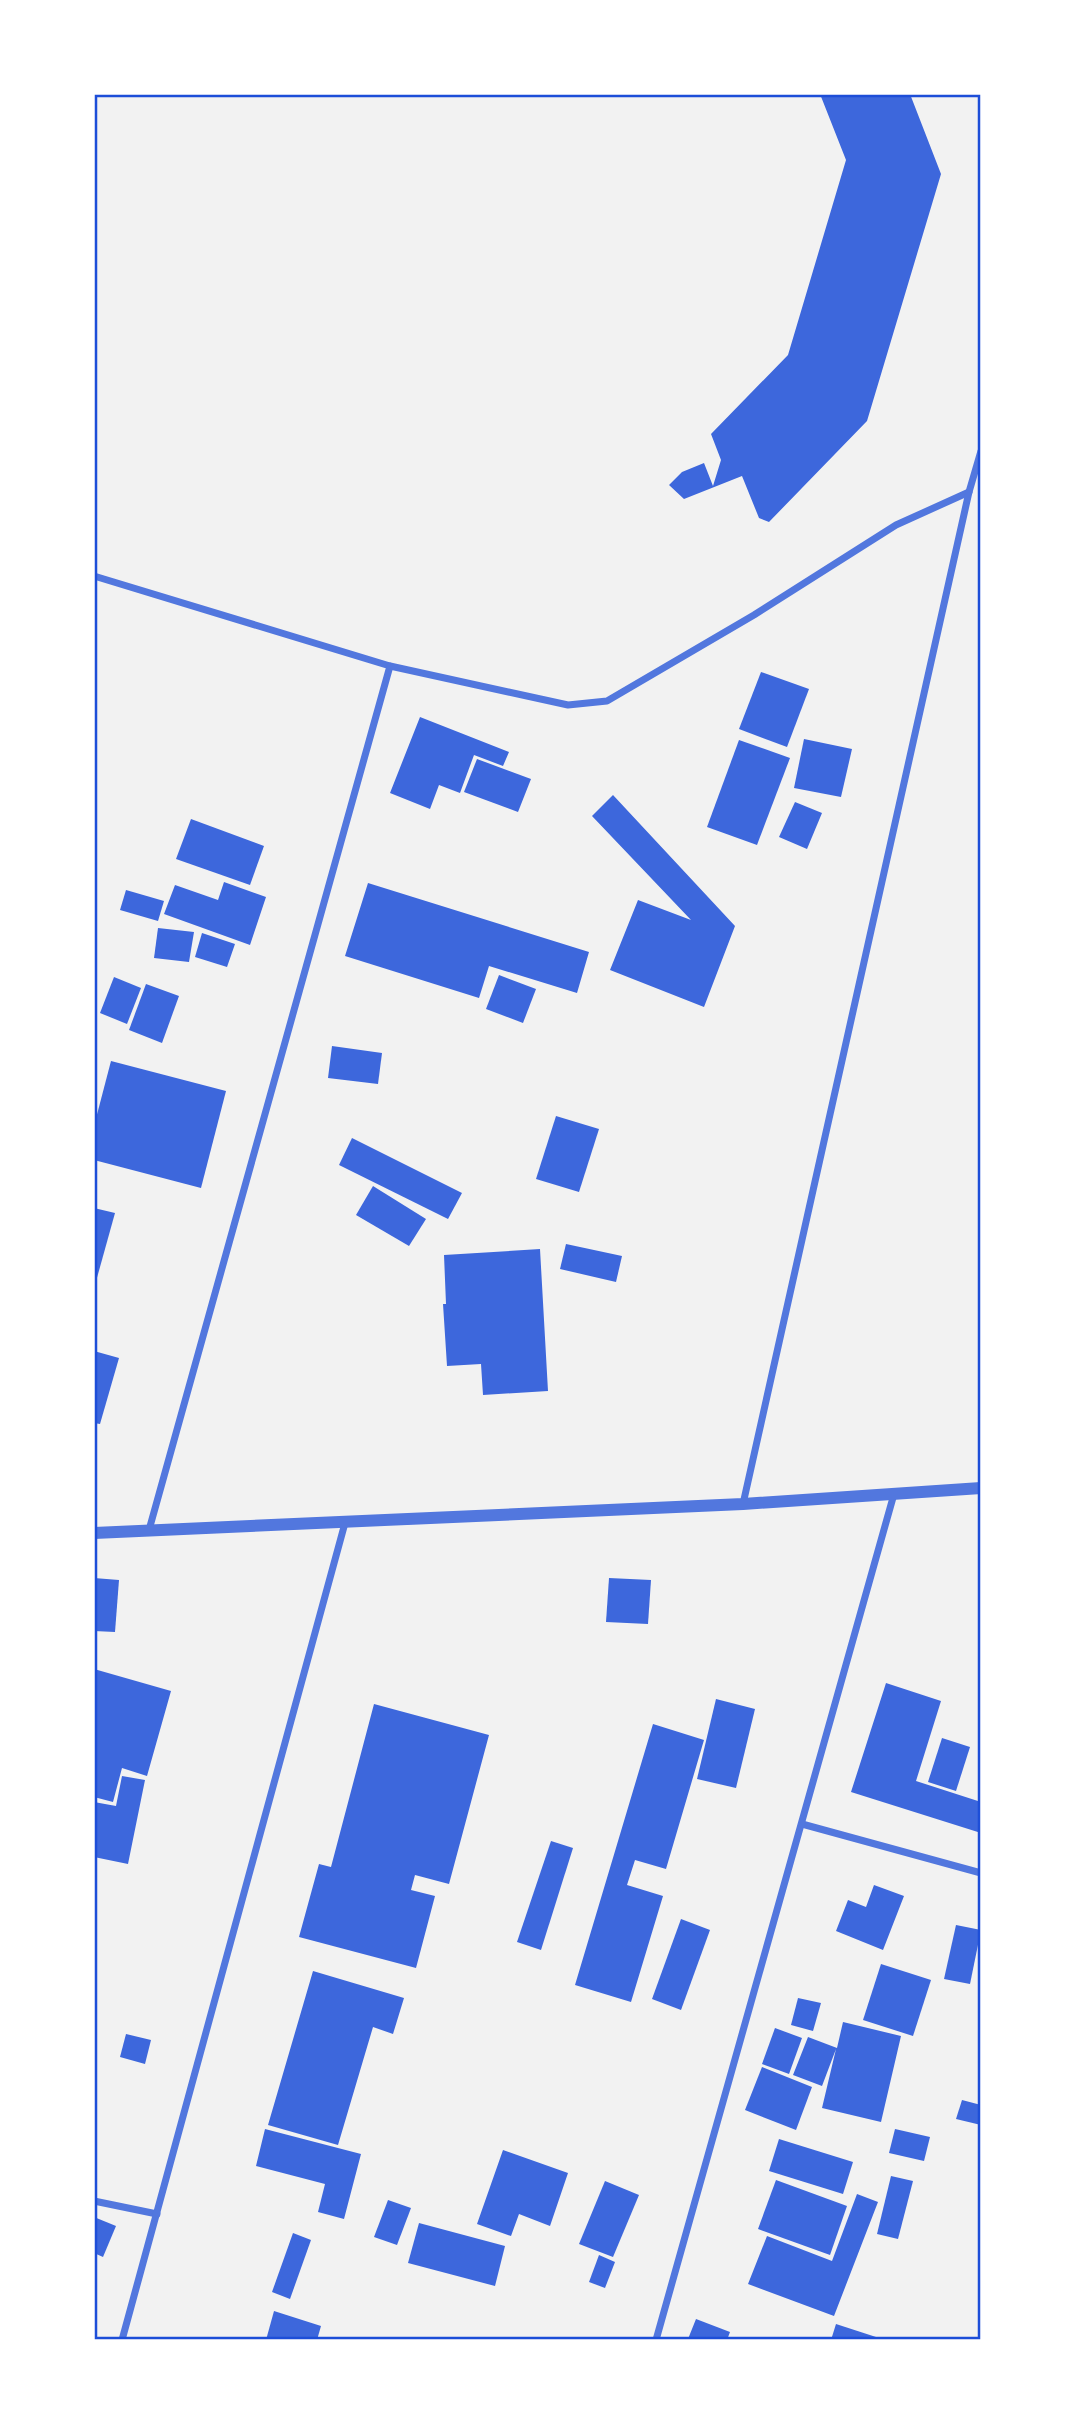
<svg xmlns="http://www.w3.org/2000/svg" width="1075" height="2434" viewBox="0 0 1075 2434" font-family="'DM Sans',sans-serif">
<rect width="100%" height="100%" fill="#f2f2f2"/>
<g fill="#3d67dc">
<path d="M820,94H910L941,174L867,421L769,522L759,518L742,476L684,499L669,485L682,472L704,463L713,486L721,460L711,434L788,355L846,160Z"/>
<path d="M761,672L809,689L787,747L739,729Z"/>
<path d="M420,717L509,752L503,766L474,755L460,793L439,785L430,809L390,793Z"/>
<path d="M804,739L852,749L841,797L794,788Z"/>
<path d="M739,740L790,758L757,845L707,827Z"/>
<path d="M477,759L531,779L518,812L464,792Z"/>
<path d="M613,795L735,926L704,1007L610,970L638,900L691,920L592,816Z"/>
<path d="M795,802L822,813L807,849L779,837Z"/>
<path d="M191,819L264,846L250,885L176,859Z"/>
<path d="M224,882L266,897L250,945L164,914L175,885L218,900Z"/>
<path d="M368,883L589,952L577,993L489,966L479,998L345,956Z"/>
<path d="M126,890L164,901L158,921L120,910Z"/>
<path d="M158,928L194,932L189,962L154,958Z"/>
<path d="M202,933L235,944L227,967L195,957Z"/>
<path d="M499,975L536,989L523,1023L486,1009Z"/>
<path d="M114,977L141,988L127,1024L100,1013Z"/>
<path d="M146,984L179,996L162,1043L129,1030Z"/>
<path d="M332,1046L382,1053L378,1084L328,1078Z"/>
<path d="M111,1061L226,1091L201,1188L94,1160V1126Z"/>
<path d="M556,1116L599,1129L579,1192L536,1179Z"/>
<path d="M352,1138L462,1193L448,1219L339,1165Z"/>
<path d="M373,1186L426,1219L409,1246L356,1215Z"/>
<path d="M94,1208L115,1213L95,1285H94Z"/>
<path d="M566,1244L622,1256L616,1282L560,1269Z"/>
<path d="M540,1249L548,1391L483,1395L481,1364L447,1366L443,1304H446L444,1255Z"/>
<path d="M94,1351L119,1358L100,1424L94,1423Z"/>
<path d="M94,1578L119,1580L115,1632L94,1631Z"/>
<path d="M609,1578L651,1580L648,1624L606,1622Z"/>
<path d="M94,1669L171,1691L147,1776L122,1768L113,1802L94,1797V1764L97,1755L94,1754Z"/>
<path d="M886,1683L941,1701L916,1781L981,1802V1833L851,1792Z"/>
<path d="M716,1699L755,1709L736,1788L697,1779Z"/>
<path d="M374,1704L489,1735L449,1884L415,1875L411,1890L435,1896L416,1968L299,1937L319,1864L331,1867Z"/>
<path d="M653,1724L704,1740L666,1869L635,1860L627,1885L663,1896L631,2002L575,1985Z"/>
<path d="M942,1738L970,1747L956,1791L928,1782Z"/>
<path d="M122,1776L145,1780L128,1864L94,1857V1802L116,1806Z"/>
<path d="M551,1841L573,1848L541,1950L517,1942Z"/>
<path d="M874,1885L904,1896L883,1950L836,1931L848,1900L866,1907Z"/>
<path d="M681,1919L710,1930L681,2010L652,1999Z"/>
<path d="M956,1925L981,1930L970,1984L944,1979Z"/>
<path d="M881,1964L931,1980L913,2036L863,2020Z"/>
<path d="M313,1971L404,1998L393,2034L373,2027L338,2145L268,2125Z"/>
<path d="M798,1998L821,2003L813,2031L791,2025Z"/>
<path d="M843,2022L901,2036L881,2122L822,2108L836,2049L822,2086L793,2075L808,2037L837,2048Z"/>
<path d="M775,2028L802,2038L789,2074L762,2064Z"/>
<path d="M126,2034L151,2040L145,2064L120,2057Z"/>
<path d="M762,2067L812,2087L796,2130L745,2110Z"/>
<path d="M962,2100L981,2105V2125L956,2119Z"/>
<path d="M265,2129L361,2154L344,2219L318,2212L325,2184L256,2166Z"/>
<path d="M895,2129L930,2137L924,2161L889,2153Z"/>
<path d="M779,2139L853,2162L843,2194L769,2171Z"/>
<path d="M503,2150L568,2173L550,2226L519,2214L511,2236L477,2224Z"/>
<path d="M891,2176L913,2181L898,2239L877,2234Z"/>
<path d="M776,2180L847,2206L830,2255L758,2229Z"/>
<path d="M605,2181L639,2195L613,2257L579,2244Z"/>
<path d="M857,2194L878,2202L834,2316L748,2284L767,2236L832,2261Z"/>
<path d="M388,2200L411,2208L397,2245L374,2237Z"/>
<path d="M94,2217L116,2226L103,2257L94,2253Z"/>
<path d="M419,2223L505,2246L495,2286L408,2263Z"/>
<path d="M293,2233L311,2240L290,2299L272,2292Z"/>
<path d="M599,2255L615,2262L605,2288L589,2282Z"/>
<path d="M274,2311L321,2326L317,2340H266Z"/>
<path d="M696,2319L730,2332L727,2340L688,2339Z"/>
<path d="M836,2324L876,2337L875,2340H831Z"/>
</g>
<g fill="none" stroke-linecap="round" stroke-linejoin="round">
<g stroke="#5277de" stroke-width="7">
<path d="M94,576L390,666L149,1530"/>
<path d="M390,666L568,705L607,701L754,615L896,525L969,492"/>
<path d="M743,1504L969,492L981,451"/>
<path d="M802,1824L981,1873"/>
<path d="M94,2201L157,2214"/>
<path d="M122,2340L345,1523"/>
<path d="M656,2340L894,1494"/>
</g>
<path stroke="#5277de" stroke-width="12" d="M94,1533L743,1504L981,1488"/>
</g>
<rect width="1075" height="2434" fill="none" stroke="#ffffff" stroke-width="192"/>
<rect x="96" y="96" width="883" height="2242" fill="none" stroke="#1d4ed8" stroke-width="2.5"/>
</svg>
